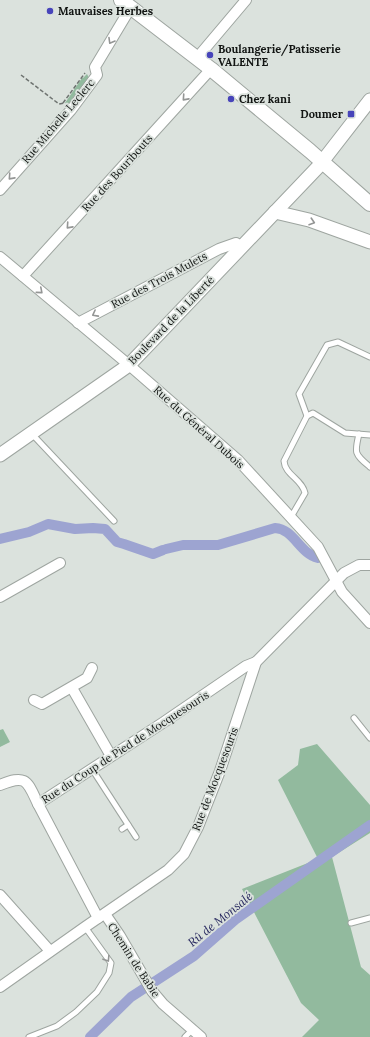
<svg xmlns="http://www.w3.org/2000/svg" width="370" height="1037" viewBox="0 0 370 1037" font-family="Lora,serif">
<rect width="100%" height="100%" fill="#dbe2dd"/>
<g fill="#92ba9e">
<path d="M87,74L89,78L70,106L65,103L82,78H83Z"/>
<path d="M3,729L10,742L0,747V730Z"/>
<path d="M317,744L370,805V833L332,857L361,967L370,975V1037H302L319,1020L301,1003L242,889L318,859L278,780L298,765L300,749Z"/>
</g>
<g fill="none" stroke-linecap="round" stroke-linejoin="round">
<g stroke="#9da4d1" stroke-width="10">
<path d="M0,539L29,532L48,524L75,529L93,528L105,529L117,542L124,544L153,554L163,550"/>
<path d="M166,549L183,545H218L275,528C294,529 299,553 318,558"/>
<path d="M90,1037L131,997L194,956L235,920L370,825"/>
</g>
<defs>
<g id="service">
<path d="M307,416L313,413L345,433L370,435"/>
<path d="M32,434L114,521"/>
<path d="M359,434C354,454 355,454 370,467"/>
<path d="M291,517L305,493C302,479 285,475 284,461L307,416L299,394L327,345L338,342L370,357"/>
<path d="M354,718L370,738"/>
<path d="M92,769L136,837"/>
<path d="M122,829L128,825"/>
<path d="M351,923L370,918"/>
<path d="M29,1037L57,1026L76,1012L97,992L109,973L111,963L85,927"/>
<path d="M185,1037L192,1030"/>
</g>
<g id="minor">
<path d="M197,58L246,0"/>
<path d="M0,190L71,110L97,75L95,67L131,7"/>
<path d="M0,257L129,365L238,460L318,547L342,592L370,623"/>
<path d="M23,276L211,69"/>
<path d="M78,323L219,249L236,243L241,247"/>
<path d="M0,597L60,563"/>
<path d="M72,688L111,756"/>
<path d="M34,700L42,704L87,678L92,668"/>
<path d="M0,785C27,774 27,781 38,804L164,722L246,666L256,662"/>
<path d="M38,804L98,918"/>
<path d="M0,895L50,951"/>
<path d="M105,914L120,936L152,991L163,1004L201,1037"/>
<path d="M0,987L85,927L168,870L184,854L198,827L220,771L256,662L344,573L359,565H370"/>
</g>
<g id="tertiary">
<path d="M275,212L309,220L370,242"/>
<path d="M0,455L129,365L318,167L370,100"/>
</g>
<path id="secondary" d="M121,0L211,69L310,151L370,204"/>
</defs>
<use href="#service" stroke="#9ea5a0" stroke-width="7"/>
<use href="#minor" stroke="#9ea5a0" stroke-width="12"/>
<use href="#tertiary" stroke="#9ea5a0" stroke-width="15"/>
<use href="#secondary" stroke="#9ea5a0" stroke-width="16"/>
<g stroke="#6f7471" stroke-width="1.5" stroke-dasharray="4 2" stroke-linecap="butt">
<path d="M21,75L59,104L64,103"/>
<path d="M63,103L85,73"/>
</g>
<use href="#service" stroke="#fff" stroke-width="5"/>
<use href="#minor" stroke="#fff" stroke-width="10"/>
<use href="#tertiary" stroke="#fff" stroke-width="13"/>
<use href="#secondary" stroke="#fff" stroke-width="14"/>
</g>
<defs><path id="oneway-chevron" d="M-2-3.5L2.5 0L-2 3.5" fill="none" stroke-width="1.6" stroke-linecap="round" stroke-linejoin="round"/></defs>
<g stroke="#949695">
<use href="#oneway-chevron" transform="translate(111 41) rotate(120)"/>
<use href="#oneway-chevron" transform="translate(185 98) rotate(132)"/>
<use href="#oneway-chevron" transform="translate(11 177) rotate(132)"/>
<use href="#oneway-chevron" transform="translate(312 222) rotate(18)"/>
<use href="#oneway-chevron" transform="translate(69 226) rotate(132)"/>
<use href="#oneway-chevron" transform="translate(40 291) rotate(41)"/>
<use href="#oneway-chevron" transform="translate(95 314) rotate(152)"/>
<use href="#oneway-chevron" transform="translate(107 959) rotate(58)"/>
</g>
<g fill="#4744ba" stroke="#dbe2dd" stroke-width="1.5">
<circle cx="50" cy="11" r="4"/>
<circle cx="210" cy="55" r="4"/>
<circle cx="231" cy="99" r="4"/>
<rect x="347" y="110" width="8" height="8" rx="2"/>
</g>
<g text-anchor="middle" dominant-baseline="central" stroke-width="3.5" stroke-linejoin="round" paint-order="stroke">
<g font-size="11" font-weight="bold" fill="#121513" stroke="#dbe2dd" text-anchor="start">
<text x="58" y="11">Mauvaises Herbes</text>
<text x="218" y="49">Boulangerie/Patisserie<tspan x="218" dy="13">VALENTE</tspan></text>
<text x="239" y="99">Chez kani</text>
<text x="343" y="114" text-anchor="end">Doumer</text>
</g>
<g font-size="11" fill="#121513" stroke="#dbe2dd">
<text transform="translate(58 121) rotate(-50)">Rue Michelle Leclerc</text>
<text transform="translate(117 173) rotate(-48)">Rue des Bouribouts</text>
<text transform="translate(159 280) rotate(-28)">Rue des Trois Mulets</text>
<text transform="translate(171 320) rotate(-46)">Boulevard de la Liberté</text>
<text transform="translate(199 427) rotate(42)">Rue du Général Dubois</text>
<text transform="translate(125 747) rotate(-33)">Rue du Coup de Pied de Mocquesouris</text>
<text transform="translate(215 779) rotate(-69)">Rue de Mocquesouris</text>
<text transform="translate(134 960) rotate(57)">Chemin de Babie</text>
</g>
<g font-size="12" font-style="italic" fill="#27285f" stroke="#dbe2dd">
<text transform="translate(220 919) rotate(-39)">Rû de Monsalé</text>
</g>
</g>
</svg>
